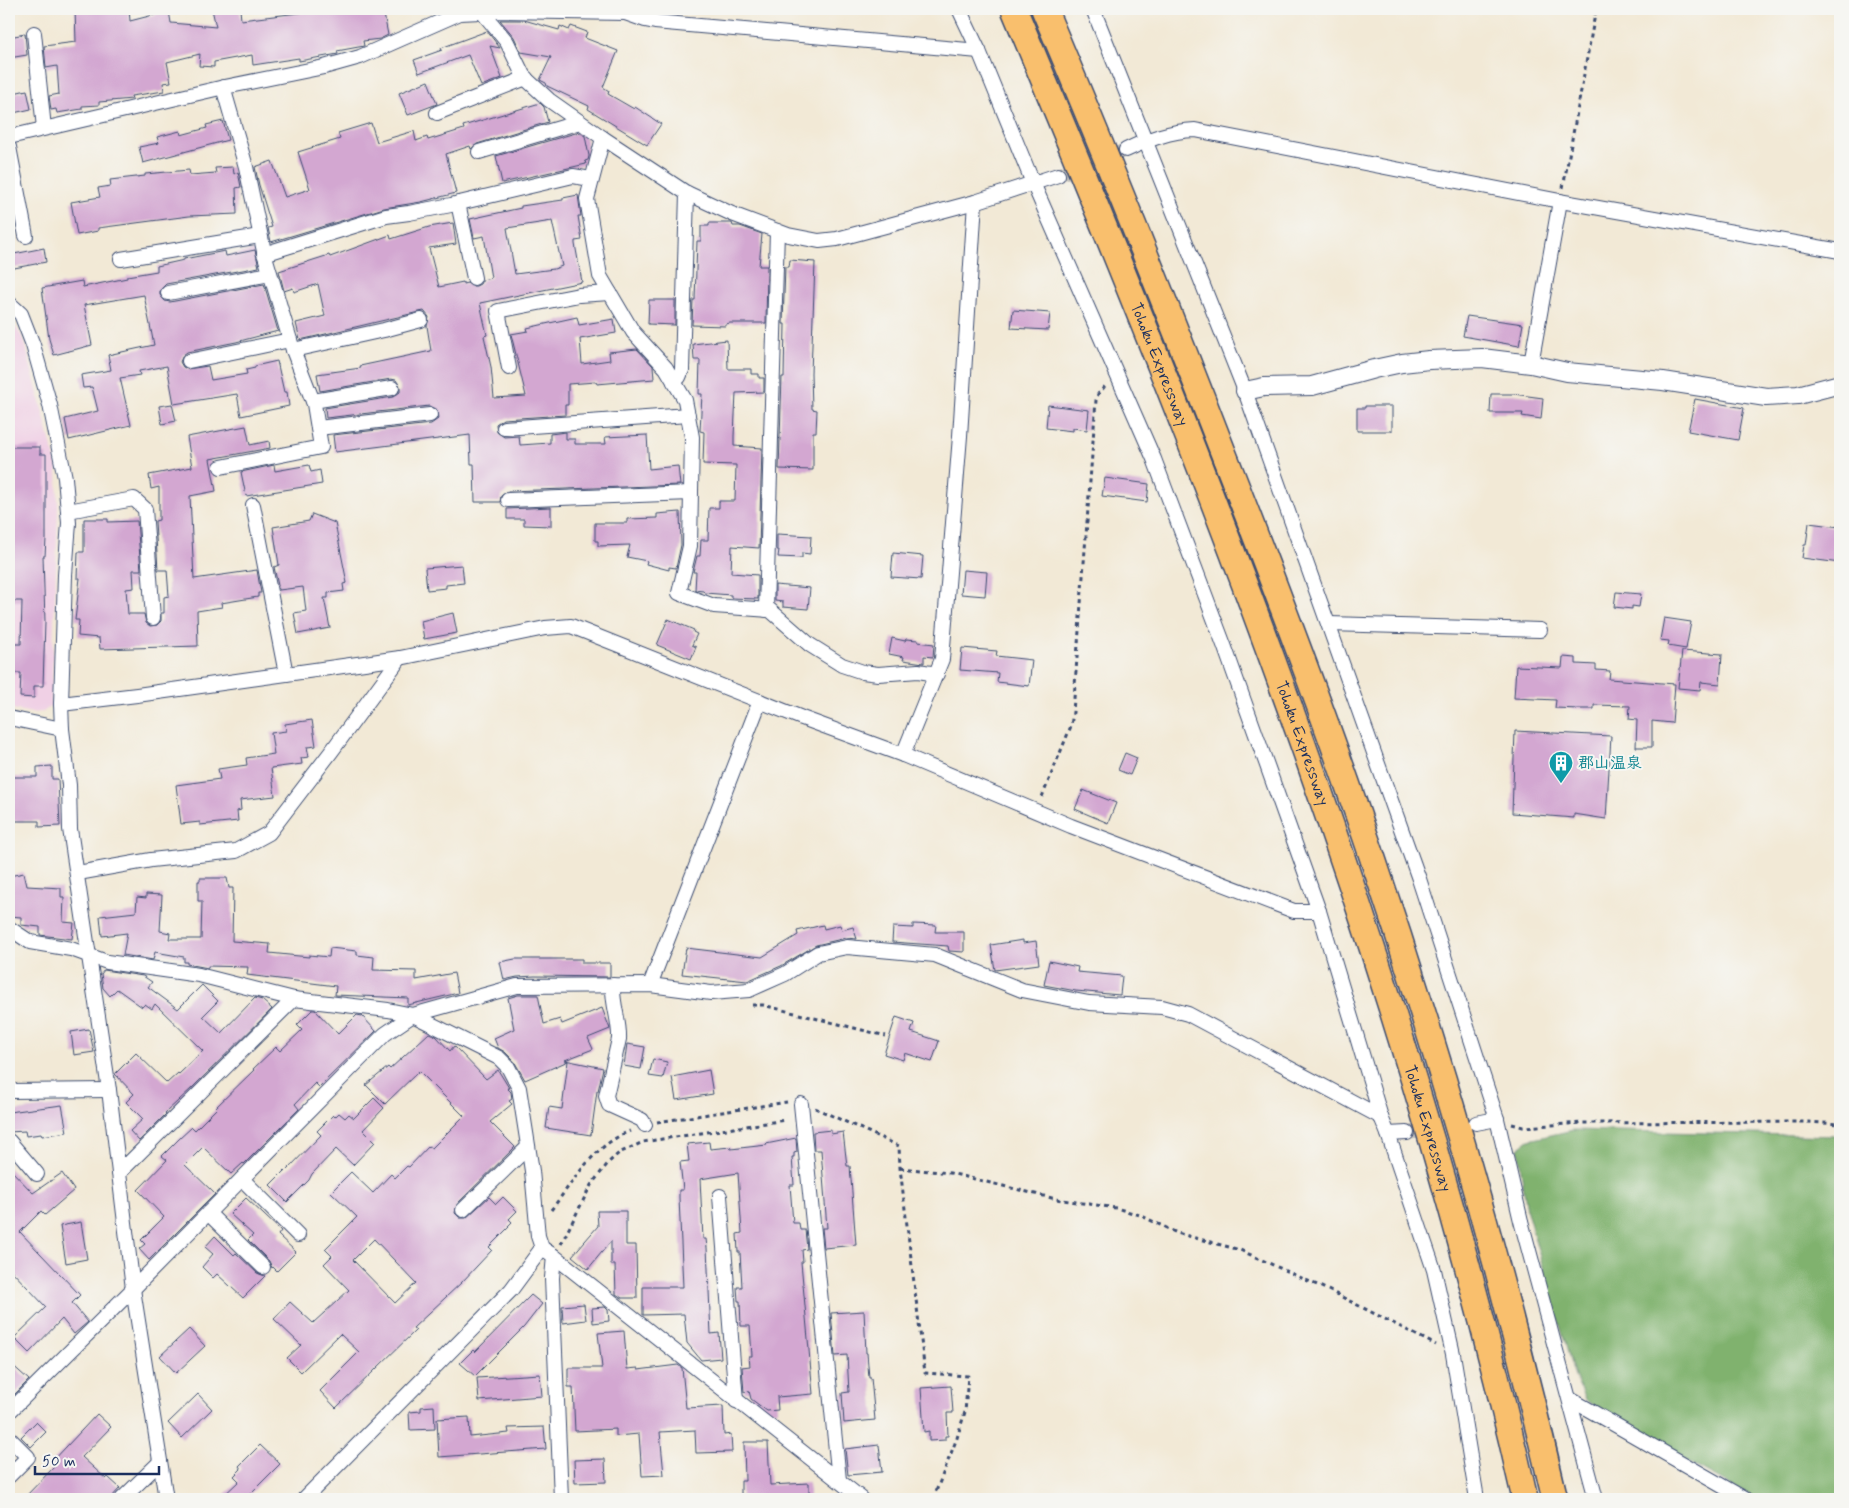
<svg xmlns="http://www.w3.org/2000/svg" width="1849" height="1508" viewBox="0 0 1849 1508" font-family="Mynerve,'Klee One',sans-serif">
<rect width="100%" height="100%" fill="#f6f6f2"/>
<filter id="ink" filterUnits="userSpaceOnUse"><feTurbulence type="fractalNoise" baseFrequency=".02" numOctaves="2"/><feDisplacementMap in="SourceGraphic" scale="10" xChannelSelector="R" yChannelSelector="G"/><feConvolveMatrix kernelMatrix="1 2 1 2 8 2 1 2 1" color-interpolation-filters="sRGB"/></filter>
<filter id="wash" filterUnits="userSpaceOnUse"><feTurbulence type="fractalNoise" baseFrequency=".0096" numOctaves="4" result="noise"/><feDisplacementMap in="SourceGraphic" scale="20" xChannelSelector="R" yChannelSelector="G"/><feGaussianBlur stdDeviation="1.12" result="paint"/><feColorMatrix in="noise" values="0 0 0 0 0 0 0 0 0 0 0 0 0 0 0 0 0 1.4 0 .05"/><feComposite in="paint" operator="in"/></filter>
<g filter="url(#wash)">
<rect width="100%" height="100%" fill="#f2e9d6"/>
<path fill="#f0d0e5" d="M9,320L13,323L24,340L57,467L58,509L51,706L43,712L32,713L9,708Z"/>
<path fill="#80b26e" stroke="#4e7066" d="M1573,1130L1840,1136V1499H1755L1688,1462L1585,1400L1575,1377L1527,1212L1518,1148L1529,1140Z"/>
<g id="blocks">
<g fill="#d3a7d1" fill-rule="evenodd">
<path d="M75,9H129L130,21L169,11L171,23L216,27L212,9H240L241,20L331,9H383L388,35L380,39L363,41L364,46L337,51L338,54L299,61V58L253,65L252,55L214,62V67L199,66L200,54L167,62L171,82L163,83L164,91L131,96L132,99L99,102V105L82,106V109L57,113L56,109L51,110L49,96L59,94L57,66L46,68L44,46L76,42Z"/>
<path d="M500,20H524L559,30L560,26L569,30L571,26L587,32L585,38L618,51L603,87L609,91L608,94L634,109L635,107L661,124L647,145L588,109L589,106L547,86L546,83L540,80L551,57L521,52L514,37Z"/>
<path d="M487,31L500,48L490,46L502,78L481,86L468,55L419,73L414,60L442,50L441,48Z"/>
<path d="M25,34L27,55L9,58V37Z"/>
<path d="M428,81L437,104L408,115L399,93Z"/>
<path d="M27,90L31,109L9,114V94Z"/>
<path d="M540,103L544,107L548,122L477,144L471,149L470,146L446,154L456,193L421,202L384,208L271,242L268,228L272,227L259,185L255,167L272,161L285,197L310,189L298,152L340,139L338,133L371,123L377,142L414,131L416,141L427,137L428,140L464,129L463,126Z"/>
<path d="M223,121L228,140L143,163L139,147L159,143L157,137L180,131L181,135L207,128L206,125Z"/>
<path d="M579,132L585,136L589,156L588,160L585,161L586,164L502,183L496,156Z"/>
<path d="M233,167L234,174L238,172L241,187L236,188L237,214L189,216L98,228V231L77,235L71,202L100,197L98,188L111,186L110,180L145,176V174L189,170L190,175L216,173L215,168Z"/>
<path d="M578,195L581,216H578L582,240L575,241V244L582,282L480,303L487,335L484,336L491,367L494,398L526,396L511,334L528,331L527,328L577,317L579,325L614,319L616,333L580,339L582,364L610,360L609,352L637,349L653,366L654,379L597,384L596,382L568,384V405H565V415L503,419L496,424L497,432L504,437L519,436L520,445L550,443V434L566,432V439H575V444H606L605,437L647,435L649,469L678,466L680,485L508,491L501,496L500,502H475L474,464H471L470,435L335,452L333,435L431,424L438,419L437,410L429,406L326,418L325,408L393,397L400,392V386L396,380L391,379L320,391L317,374L361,368L360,366L431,351L427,326L429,317L424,311L419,312L300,340L296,323L325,316L318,284L294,292L293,288L284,291L279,271L329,255L330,257L390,235L391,239L429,227L453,223L456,244L429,248L439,287L463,282V284L467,283L471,286H476L480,284L482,280L491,278L484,236L474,238L470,219L521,208V206L563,200V198ZM552,221L562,266L554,269L515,274L507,228Z"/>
<path d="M709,223H732L733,226H740L762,234L759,266H767L766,323H730L726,324V326L692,325L693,300H695L697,241H701V226H709Z"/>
<path d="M44,248L46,262L9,269V255Z"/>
<path d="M255,250L259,267L166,284L160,290V295L165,301L170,302L264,284L278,331L236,342L187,352L183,355L180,362L183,367L187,369L208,366L211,380L247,374L246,370L255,368V366L277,361L284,392H287L289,406L241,416L237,394L174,404L167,366L139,371L140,375L120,378L131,425L69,440L65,419L98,411L92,387L83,388L81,375L111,370L108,355L154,345L144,295L84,305L92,345L54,355L49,339L42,288L82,281L83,287L127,278V276L157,271V266L184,260V259L225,251L226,256Z"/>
<path d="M790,260L815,262L811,373L812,409L817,410L816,432H813V470L779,469L782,377H784L785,324H783L785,267H789Z"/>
<path d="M649,300H675V325L648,324Z"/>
<path d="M1013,310L1050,313L1048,330L1011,328Z"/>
<path d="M1467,316L1523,324L1519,346L1463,336Z"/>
<path d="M727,340L728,369H751V374H759V378H764V392L736,393L734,436V446L762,448L759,548L732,546L731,573L758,575V599L731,598V595L705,593L703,591L695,590L696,572H693L697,556H700L701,540H708L709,508H719V501H735L736,465L703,464L704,432L700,431L702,394H699L700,360H694L693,344Z"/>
<path d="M1491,394H1513L1543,398L1541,419L1522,416L1523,413H1490Z"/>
<path d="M1695,399L1744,408L1738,440L1688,431Z"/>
<path d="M172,404L176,421L162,424L159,406Z"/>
<path d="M1048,405L1089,410L1087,430L1073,428V431L1046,428Z"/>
<path d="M1365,406H1392V431H1357V408H1365Z"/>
<path d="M246,426L250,445L269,441L270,448L210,459L216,491L190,496L194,579L257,570L261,593H258V597L221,603L222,607L197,611L198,646L100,649L99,638L78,636L79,620H75L80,578H77L78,552H84V519H108V522L137,521L141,570H133L134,588L126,589L128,614H144L146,623L150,626L157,625L161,621V613H164V597L169,596L167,570H158L155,521L159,520V487L151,489L149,475L192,467L187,437Z"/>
<path d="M9,447H40V454H46V539L45,556H43L45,622L43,686H34V698L20,697L21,673H9V644H21L22,601H9Z"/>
<path d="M274,465L275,471L309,465L311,472L320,470L322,484L246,496L241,472Z"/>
<path d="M1105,478L1149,484L1147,502L1102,496Z"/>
<path d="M551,507V526L524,525V519H507V509Z"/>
<path d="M680,512L681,545L676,568L669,567V570L646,564L647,561L627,557L630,545L598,546V541H595V523H627V519L657,518V514Z"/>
<path d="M312,514L335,523L347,583L343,584L344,591L328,593V598H324L330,628L298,634L294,613L306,611L303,587L279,590L274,567L279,565L273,527L309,521Z"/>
<path d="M1809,523L1840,527V563L1802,558L1804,545H1806Z"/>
<path d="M777,534L811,536L810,554L802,553V558L778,557L779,550H777Z"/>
<path d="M893,553L923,556L921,579L891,577Z"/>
<path d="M462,565L464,583L446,585V588L427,590L425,568Z"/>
<path d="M963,570L987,572L985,596L961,594Z"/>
<path d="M775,585L810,588L808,609L783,607V602L775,601Z"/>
<path d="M1616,592L1641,594L1639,607L1632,606V609L1614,607Z"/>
<path d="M453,613L457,633L424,639L421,621Z"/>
<path d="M1664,618L1691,622L1686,649L1668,646L1669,641L1660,640Z"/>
<path d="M668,619L694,630L693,632L697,634L692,645L696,647L691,659L657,645Z"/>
<path d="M892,638L905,641L906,639L918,640V642L934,644L933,657L924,656V663L903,660L904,657L889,654Z"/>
<path d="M962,648L997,651L996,656L1032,660L1029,686L997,682L998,673L960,670Z"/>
<path d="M1682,651L1722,654L1720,684L1701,682L1700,690L1678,688Z"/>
<path d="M1563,657L1576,658V664L1596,665V670L1610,671L1609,679L1675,684L1672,723L1652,721V747H1636L1637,720L1629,719L1630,706L1594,705V709H1579L1555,708L1556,700L1514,698L1516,666L1562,668Z"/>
<path d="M312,720L316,746L307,747L309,757L301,758L302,764L271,768L275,796L240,800L241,810L237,811L238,821L200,825V822L181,824L176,785L220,779L218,769L247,765L246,758L274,754L271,733L286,731L285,724Z"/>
<path d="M1515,731L1611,736L1606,819L1574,814V818L1512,813Z"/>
<path d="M1125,753L1137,758L1130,775L1118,770Z"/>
<path d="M52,766V779H58L60,826L39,827V821H9V777H37V767Z"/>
<path d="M1083,790L1116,803L1108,823L1075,809Z"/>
<path d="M24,873L27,886L61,888V897H64L63,922L74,923L72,939L40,935V927L21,925V917L9,916V876Z"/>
<path d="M200,878H227L229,888H233L232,941L270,944L269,953L309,957V955L329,957L330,948L357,951V955L374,957L373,970L416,971V980L454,973L458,993L408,1005V998L335,995L336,986L247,975L248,967L208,966V968L187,964V962H184V957L155,952L153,960L123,955L127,933L102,936L100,916L136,912L137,897L146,898V894L162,895L160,931L170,933L169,939H201L202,901H198V881H200Z"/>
<path d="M913,924L936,925L935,932H964V952L949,951L948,946L892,942L893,927L913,928Z"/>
<path d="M823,925L824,929L840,925L842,930L853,927L857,939L846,938L816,945L781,966L747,981L682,974L686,948L762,957L798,935L797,931Z"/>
<path d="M1023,940V943L1036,941L1039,964L995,970L991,945Z"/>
<path d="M515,959H582V963H610V977L535,976L517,977L504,980L500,962Z"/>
<path d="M1049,961L1078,967L1077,972L1122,976L1120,995L1076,991L1044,985Z"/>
<path d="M104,970L143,976L152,982L148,987L178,1009L202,985L218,1001L203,1016L221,1033L255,998L262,1000L272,1009L192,1088L165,1113L166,1114L139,1141L130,1131L143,1119L126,1102L134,1094L115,1074L136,1053L167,1083L178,1073L179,1074L203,1051L155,1004L152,1009L145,1004L142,1007L117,989L110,996L103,988L101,974Z"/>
<path d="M518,995H538L544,1024L560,1019L562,1024L602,1008L610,1029L588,1038L593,1049L565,1060L603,1068L598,1091H597L591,1135L546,1128L549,1107L562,1109L568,1061L525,1080L514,1061L505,1052L498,1048L494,1038L514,1029L508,998Z"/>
<path d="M312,1010H315L338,1034L357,1015L362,1016L376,1031L319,1087L315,1083L295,1104L299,1109L244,1164L243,1163L231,1174L203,1147L185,1165L215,1194L149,1260L139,1249L145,1244L141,1240L164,1217L138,1190L167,1160L162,1156L179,1139L192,1127L195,1130L216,1109L215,1108L254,1070L253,1069L276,1047L280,1051L302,1030L297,1025Z"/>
<path d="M896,1017L914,1023L911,1032L939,1041L932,1062L905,1053L903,1060L884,1054Z"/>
<path d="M89,1029L94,1052L74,1055L71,1032Z"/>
<path d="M429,1033L436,1036L450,1051L454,1046L486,1079L498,1070L509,1088H507L511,1092L512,1099L509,1101L512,1104L490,1122L515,1147L457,1204L455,1213L460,1218H466L489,1197L496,1204L503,1197L517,1211L509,1219L512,1222L508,1226L509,1227L489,1247L492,1250L462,1282L413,1328L416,1330L336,1408L320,1391L359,1352L340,1334L301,1372L287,1358L301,1345L274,1319L290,1302L313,1323L349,1290L324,1264L332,1256L325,1249L357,1217L331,1192L351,1172L373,1193L391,1174L395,1178L407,1166L409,1167L429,1146L432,1148L464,1116L419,1071L385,1104L366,1085L388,1067L390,1069ZM374,1239L416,1283L395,1303L353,1260Z"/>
<path d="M627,1044L645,1047L641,1069L624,1066Z"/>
<path d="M653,1059L667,1062L663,1078L649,1076Z"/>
<path d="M709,1070L713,1094L676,1100L672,1077Z"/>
<path d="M374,1098L384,1108L363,1130L375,1142L353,1165L336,1149L312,1174L309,1180L287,1202L270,1185L285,1170L286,1171L321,1135L317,1131L333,1115L335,1117L339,1113L345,1118L349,1114L354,1118Z"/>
<path d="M62,1105L67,1132L42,1136L41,1134L26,1136L25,1131L9,1132V1112Z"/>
<path d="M831,1130V1134L843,1132L847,1166H850L856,1245L824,1248L822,1228H827L821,1150H814L813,1132Z"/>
<path d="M796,1138L797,1152L794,1153V1157H792L794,1185H790L793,1223H799L800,1230H805L807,1249L802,1250L803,1262H801L813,1394L777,1397L778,1410L767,1411L751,1399L749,1391L744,1392L742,1367L750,1366L749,1356H752L750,1326H741L740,1301H738L737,1287H742L740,1252H738L737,1234L742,1233L738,1173L700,1179L703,1239H706L707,1248L711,1334L719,1333L721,1358L701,1360L687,1343L684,1314L643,1315V1287H683L679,1198V1190H683L680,1162L689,1161L687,1144L709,1142L710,1149L730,1147L731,1149L767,1145L766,1144Z"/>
<path d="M9,1168L33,1193L62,1173L74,1190L45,1215L41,1211L20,1232L80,1295L72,1303L88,1322L74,1334L62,1319L29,1353L14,1338L46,1307L9,1268Z"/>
<path d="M246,1198L281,1231L278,1235L296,1252L277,1271L273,1267L272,1268L269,1261L248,1240L253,1235L230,1214Z"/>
<path d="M597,1211H626V1245H636L637,1298H622L616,1294L615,1265H611V1241L588,1269L572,1256L598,1226Z"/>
<path d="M81,1222L87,1259L66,1263L60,1226Z"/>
<path d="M215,1236L234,1255L236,1253L257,1273L265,1276L243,1298L217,1274L213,1278L202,1267L213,1254L205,1247Z"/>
<path d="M531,1295L542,1304L524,1327L475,1376L460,1363L473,1350L475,1352Z"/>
<path d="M584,1304L586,1320L563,1323L562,1306Z"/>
<path d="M605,1307L608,1310L609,1321L593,1323L592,1308Z"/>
<path d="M864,1311L866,1353H867L869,1378H871L875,1420L844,1423L842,1393L849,1392L847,1355L835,1356L831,1313Z"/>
<path d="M189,1329L205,1346L176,1373L160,1356Z"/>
<path d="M624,1331L627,1369L638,1368V1370L678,1365L682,1368L686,1408L723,1406L724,1435L731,1434L732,1452L696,1453L695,1430L660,1432L664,1475L642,1476L639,1434L616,1436V1429L575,1431L573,1387H568V1368H602L598,1333Z"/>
<path d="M9,1362L29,1380L9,1400Z"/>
<path d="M540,1374L542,1396L479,1401L477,1378Z"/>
<path d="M951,1386L953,1413H947L948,1436H945V1440L929,1441V1431L924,1432L921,1388Z"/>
<path d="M198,1394L212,1409L182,1438L168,1423Z"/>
<path d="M434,1406L435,1429L410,1430L409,1412L421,1411V1407Z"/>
<path d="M97,1414L111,1427L82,1457L106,1479L108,1477L120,1488L110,1499H23L55,1466L51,1463Z"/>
<path d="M469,1417L470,1437L509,1433L508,1428L544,1427L546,1449L439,1457L437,1419Z"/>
<path d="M36,1422L46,1432L31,1447L21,1437Z"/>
<path d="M744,1442H768L770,1485L809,1483V1499H741V1481H745Z"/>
<path d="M260,1445L280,1464L245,1499H220L239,1481L234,1476L241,1469L239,1466Z"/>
<path d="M879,1445L882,1472L848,1475L845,1449Z"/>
<path d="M605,1459L606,1482L575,1483L574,1460Z"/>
</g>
</g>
</g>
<g filter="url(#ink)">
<use href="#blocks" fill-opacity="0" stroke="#3b4b70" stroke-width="1"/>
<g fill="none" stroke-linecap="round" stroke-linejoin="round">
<g stroke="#c7c4be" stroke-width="14" stroke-dasharray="14 7" stroke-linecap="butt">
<path d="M1058,175L1126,150"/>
<path d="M1407,1133L1464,1125"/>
</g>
<defs>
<g id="minor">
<path d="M959,9L979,51L1033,183L1154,459L1224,645L1319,911L1381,1117L1388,1134L1434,1270L1453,1354L1477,1499"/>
<path d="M1093,9L1245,391L1419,879L1497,1119L1521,1221L1596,1499"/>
<path d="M483,13L507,42L524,77L549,100L603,138L685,192L732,214L788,235L819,241L837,239L975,202L1058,175"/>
<path d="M34,33L44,128"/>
<path d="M437,113L526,78"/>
<path d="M9,137L220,88L324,67L360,57L460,13L502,11L625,13L645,20L655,22L979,51"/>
<path d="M603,138L587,199L600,276L633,332L666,368L685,400L692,437L690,546L679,593L714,606L770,610L810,645L842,665L863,672L878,674L918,671L937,674"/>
<path d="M9,147L26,236"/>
<path d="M1126,150C1149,139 1170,131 1195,130L1560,201L1840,251"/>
<path d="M479,152L580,122"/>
<path d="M458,203L474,278"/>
<path d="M264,254L386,216L409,213L451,205L573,176L591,179"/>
<path d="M121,259L260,236"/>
<path d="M168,293L270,274"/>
<path d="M9,303L21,314L33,345L50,405L65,478L69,523L65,575L61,704L62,729L69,785L70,829L109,1090L133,1289L166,1499"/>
<path d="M293,350L384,330L421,320"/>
<path d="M189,361L290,340"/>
<path d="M1531,364L1560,201"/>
<path d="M509,368L498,311L579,295L610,293"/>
<path d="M674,382L679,377L682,370L687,193"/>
<path d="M313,401L392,388"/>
<path d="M318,428L430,415"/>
<path d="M504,428L688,415"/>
<path d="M221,467L321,447L314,404L293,350L265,256L246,167L223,87"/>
<path d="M508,500L691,493"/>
<path d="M253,505L286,674"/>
<path d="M68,511L134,499L145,509L153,618"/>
<path d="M766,610L777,231"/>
<path d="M1329,624L1540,630"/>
<path d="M61,704L137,695L400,658L545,628L571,626L802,718L903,755L1071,826L1294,911H1319"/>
<path d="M9,718L62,729"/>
<path d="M903,755L942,659L960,436L975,202"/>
<path d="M78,873L151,860L236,851L269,833L331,752L400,658"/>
<path d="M9,928L30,942L71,949L107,962L199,975L294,999L388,1010L413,1015L499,1058L508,1067L519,1088L532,1171L538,1236L542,1248L554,1256L862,1499"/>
<path d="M613,985C612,1005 620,1021 619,1039L606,1096L609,1105L642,1120L645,1125"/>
<path d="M650,985L760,701"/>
<path d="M9,1091L109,1090"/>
<path d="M801,1104L839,1480"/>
<path d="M1476,1123L1497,1119"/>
<path d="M1388,1134L1407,1133"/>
<path d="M9,1141L37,1174"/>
<path d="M119,1173L294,999"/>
<path d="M242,1179L298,1235"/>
<path d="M720,1196L736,1401"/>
<path d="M463,1210L528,1147"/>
<path d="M208,1213L263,1267"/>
<path d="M554,1256L552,1278L561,1499"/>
<path d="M1570,1399L1745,1499"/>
<path d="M9,1412L133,1289L385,1034L413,1015L517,986L650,985L711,993L749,990L785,974L818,953L847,947L935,955L1022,990L1089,1003L1162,1007L1188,1014L1381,1117"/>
<path d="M9,1438L28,1457L9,1476"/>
<path d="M122,1499L160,1462"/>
<path d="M304,1499L511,1290L542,1248"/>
</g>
<path id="tertiary" d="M1245,391L1264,387L1312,386L1374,369L1402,363L1429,360L1482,358L1531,364L1567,372L1663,381L1766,397L1798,395L1840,384"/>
<g id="motorway">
<path id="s1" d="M1014,9C1217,493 1410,986 1525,1499"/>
<path d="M1044,9C1107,157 1167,307 1225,457C1275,585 1324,714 1368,844C1441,1059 1504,1278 1555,1499"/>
</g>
</defs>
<use href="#minor" stroke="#3b4b70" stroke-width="16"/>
<use href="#tertiary" stroke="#3b4b70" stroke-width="20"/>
<use href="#motorway" stroke="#3b4b70" stroke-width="28"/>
<g stroke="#3b4b70" stroke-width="3" stroke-dasharray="4 4" stroke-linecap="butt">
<path d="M1563,188L1596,9"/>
<path d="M1042,797L1071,726L1073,712L1096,400L1098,394L1107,384"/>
<path d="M752,1005H763L886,1036"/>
<path d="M815,1108L899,1146L900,1168L925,1373L968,1376L965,1412L957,1438L933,1499"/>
<path d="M657,1122L787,1102"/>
<path d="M1512,1124L1523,1127L1582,1123L1808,1122L1840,1124"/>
<path d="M900,1168L950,1173L1056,1199L1116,1208L1140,1215L1177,1233L1240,1250L1328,1290L1436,1345"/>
<path d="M551,1210C575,1179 593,1146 630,1131"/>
<path d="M561,1244L591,1185L609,1162L619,1153L643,1142L785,1120"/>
</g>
<use href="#minor" stroke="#fff" stroke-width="14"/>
<use href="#tertiary" stroke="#fff" stroke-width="18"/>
<use href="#motorway" stroke="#f9bf6d" stroke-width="25"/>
</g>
</g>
<defs>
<symbol id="building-pin" viewBox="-11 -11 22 30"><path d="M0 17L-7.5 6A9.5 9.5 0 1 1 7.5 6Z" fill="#0f9aa8" stroke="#f6f6f2"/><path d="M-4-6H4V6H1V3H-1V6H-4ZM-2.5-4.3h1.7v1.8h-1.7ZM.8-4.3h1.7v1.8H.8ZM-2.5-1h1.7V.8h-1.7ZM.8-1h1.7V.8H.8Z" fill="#fff"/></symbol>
</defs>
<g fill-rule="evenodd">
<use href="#building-pin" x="1547" y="749" width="28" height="38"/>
</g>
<g text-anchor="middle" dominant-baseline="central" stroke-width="4" stroke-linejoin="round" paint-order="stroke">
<g font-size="16" fill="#1b2f5e" stroke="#f6f6f2">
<text stroke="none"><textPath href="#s1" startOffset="384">Tohoku Expressway</textPath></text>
<text stroke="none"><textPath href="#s1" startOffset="789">Tohoku Expressway</textPath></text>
<text stroke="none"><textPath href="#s1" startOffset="1194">Tohoku Expressway</textPath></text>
</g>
<g font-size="16" font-weight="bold" fill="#0d838f" stroke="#f6f6f2" text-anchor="start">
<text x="1578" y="763">郡山温泉</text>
</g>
</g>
<rect width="1849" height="1508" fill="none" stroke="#f6f6f2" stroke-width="30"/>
<path d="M35 1466v8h124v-8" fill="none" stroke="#1b2f5e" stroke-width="2.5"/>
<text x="42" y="1466" font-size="15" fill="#1b2f5e" stroke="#f6f6f2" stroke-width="4" paint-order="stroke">50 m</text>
</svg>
